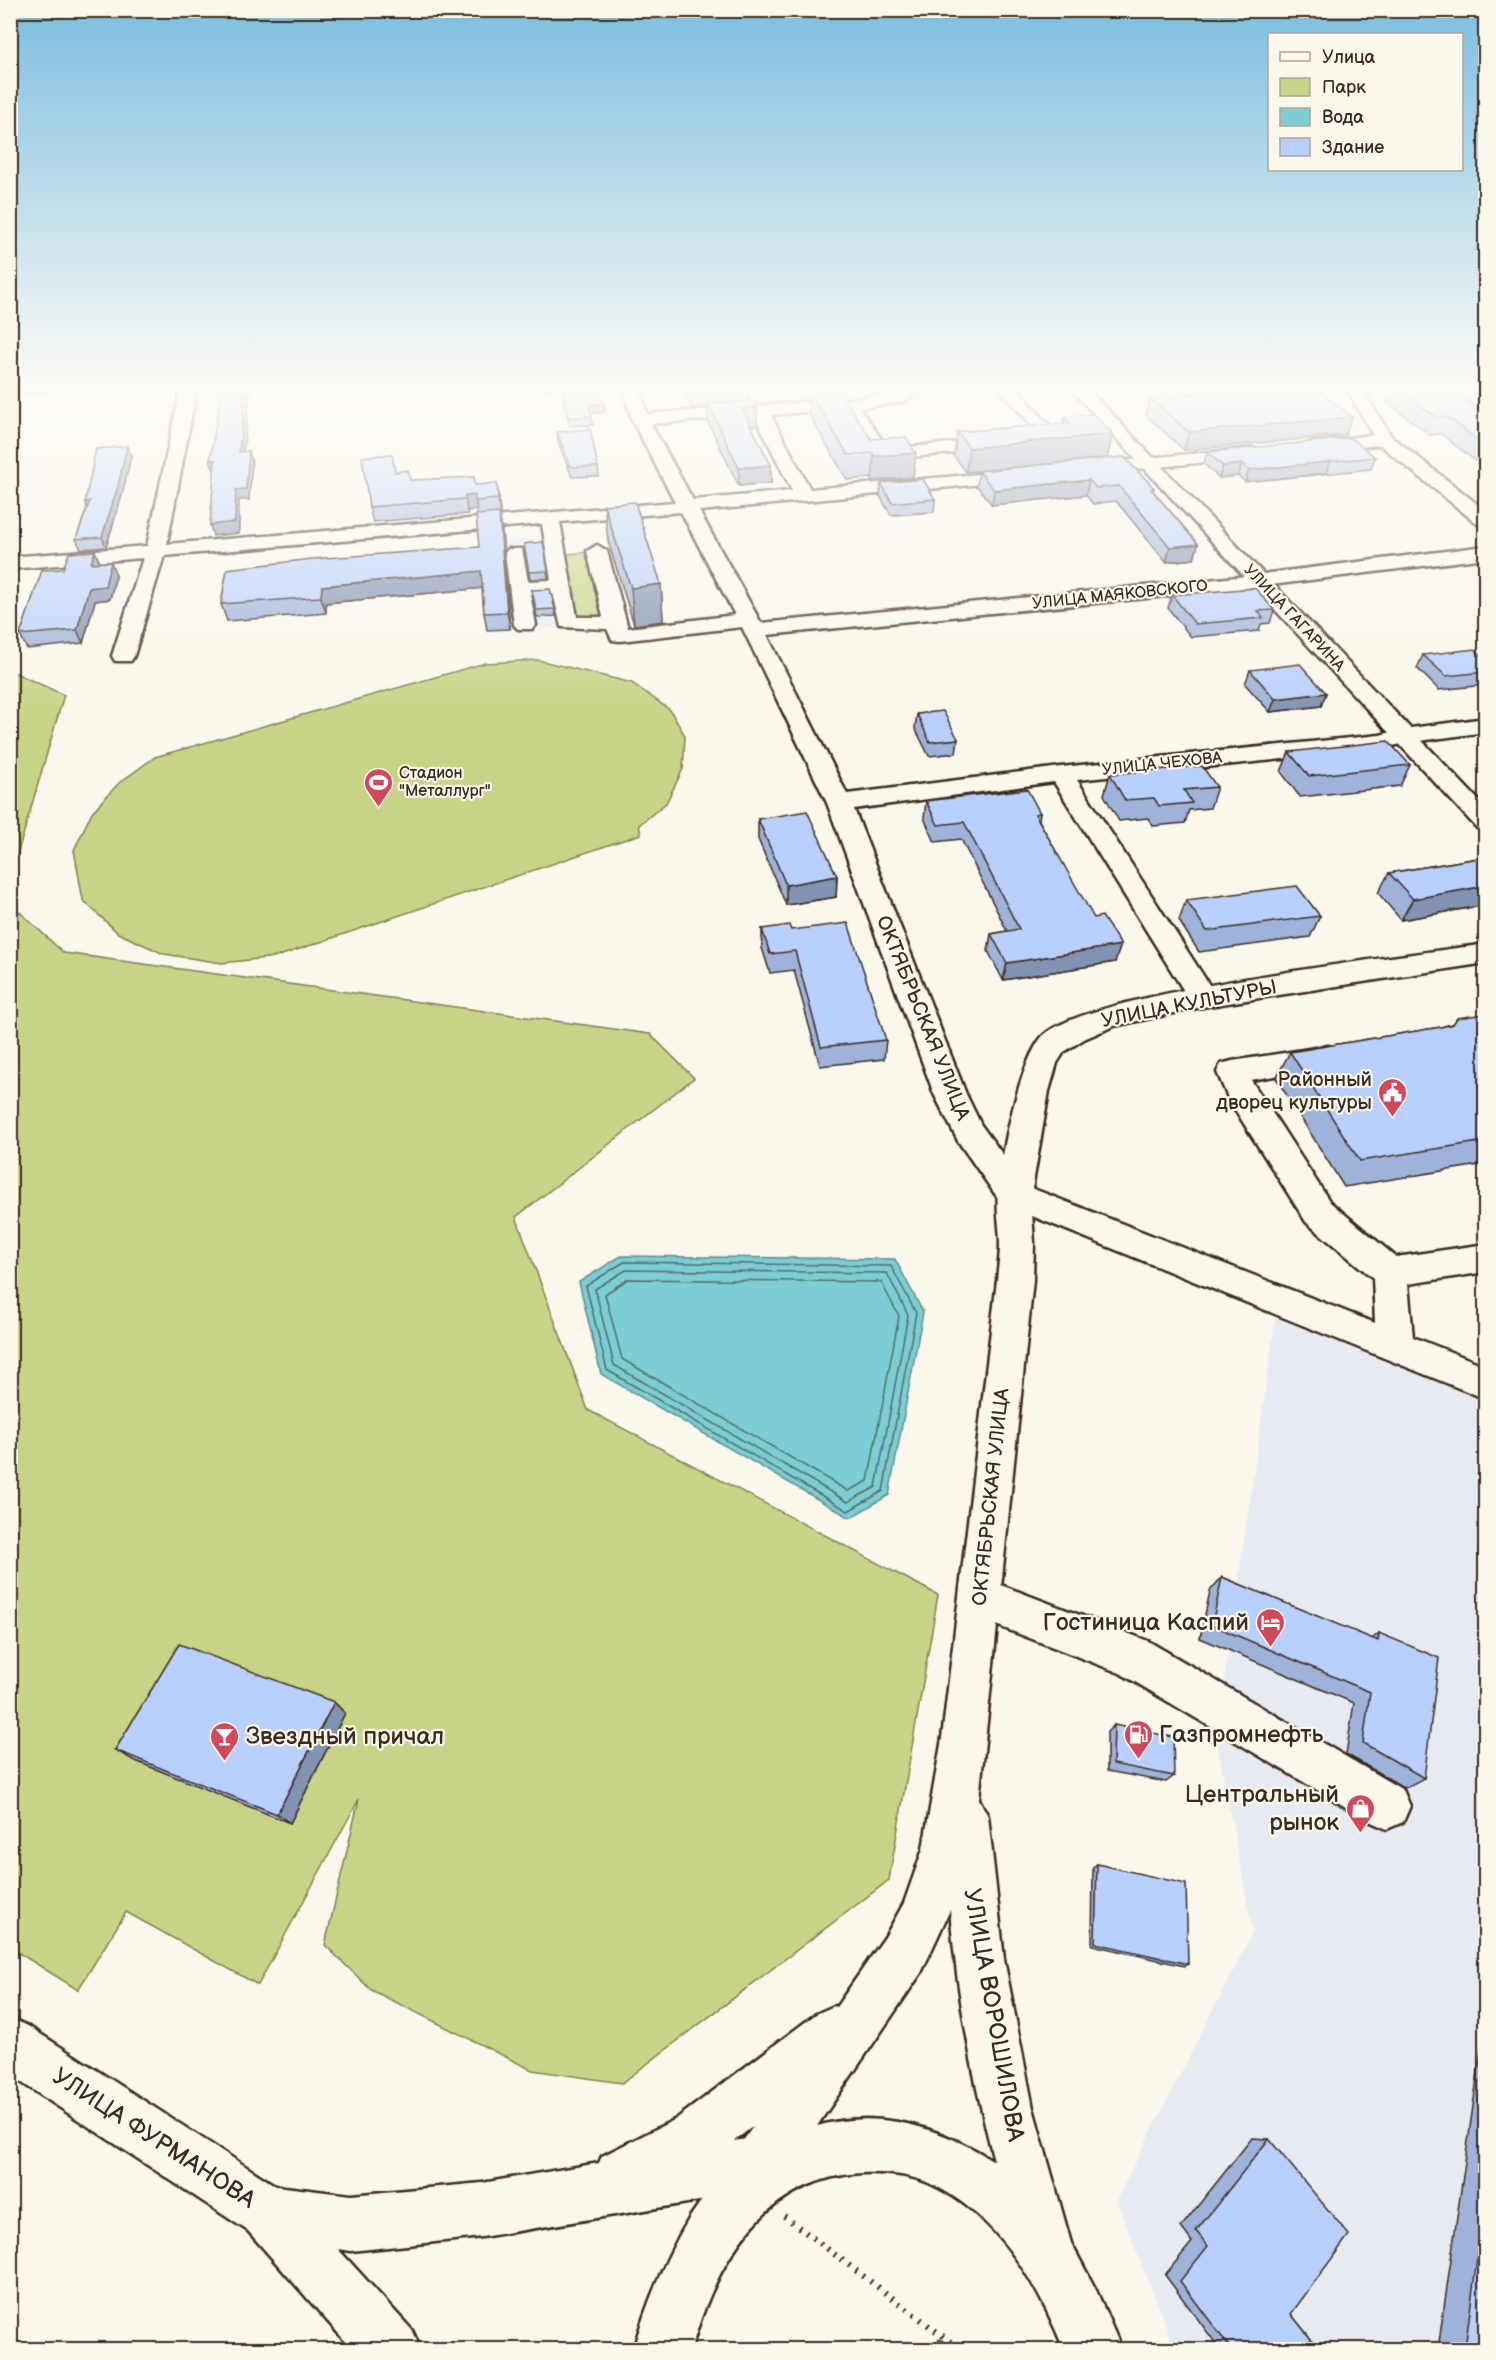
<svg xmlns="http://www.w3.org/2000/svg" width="1496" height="2360" viewBox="0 0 1496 2360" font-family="'Balsamiq Sans',sans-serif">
<rect width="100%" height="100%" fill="#fbf7ec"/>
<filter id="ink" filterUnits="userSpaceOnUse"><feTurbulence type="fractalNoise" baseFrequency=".0167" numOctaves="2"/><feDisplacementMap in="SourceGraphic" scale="12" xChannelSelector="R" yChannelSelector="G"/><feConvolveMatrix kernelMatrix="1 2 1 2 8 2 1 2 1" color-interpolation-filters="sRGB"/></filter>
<g filter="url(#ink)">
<g fill="#e7ebf1">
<path d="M547,538L565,627L487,630L479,541Z"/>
<path d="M1277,1308L1485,1383V2349H1175L1116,2200L1253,1932L1216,1737Z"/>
</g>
<g fill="#c7d487" stroke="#817f52" stroke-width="1.5">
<path d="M592,552L606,621H573L566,554Z"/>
<path d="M538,660L632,683L670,710L685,736L683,769L666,803L639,825L641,834L276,957L222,963L164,954L118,933L83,900L74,850L92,812L119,783L155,757L485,663Z"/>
<path d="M11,671L64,695L11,876Z"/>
<path d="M10,903L64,953L650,1034L694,1078L516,1217L588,1410L938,1595L889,1880L622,2083L532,2070L371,1990L325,1945L359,1799L258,1985L126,1912L78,1990L11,1948Z"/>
</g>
<path fill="#7cced4" stroke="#628c8b" stroke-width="1.5" d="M621,1256L895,1259L923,1312L889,1495L850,1518L601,1374L579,1282Z"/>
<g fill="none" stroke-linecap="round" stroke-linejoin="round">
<g stroke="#556c67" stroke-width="1.5">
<path d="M624,1262L891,1266L916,1313L883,1491L848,1511L607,1370L586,1286Z"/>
<path d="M626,1270L887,1273L908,1315L876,1487L848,1502L614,1365L595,1289Z"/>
<path d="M628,1279L881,1282L899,1316L868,1481L848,1491L622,1359L605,1294Z"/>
</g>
<defs>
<g id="minor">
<path d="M181,387H197L167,544L675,502L632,420L623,387H639L647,414L849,399L892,394L907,387H927L902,402L860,408L888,449L1035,435L1038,433L998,387H1015L1056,433L1046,444L1040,445L888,459L873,456L844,409L771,415L810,489L1024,470L1033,475L1024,480L699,511L761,623L1238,577L1486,546V558L1238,589L767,635L847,794L1061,767L1380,735L1403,729L1486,718V732L1405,743L1381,749L1077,780L1217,997L1212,1004L1202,1007L1192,1004L1054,782L854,809L966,1094L981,1125L1026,1186L1375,1323L1373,1278L1306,1222L1229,1100L1217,1072L1221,1064L1232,1061L1328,1046L1339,1049L1343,1057L1339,1065L1251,1080L1330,1202L1396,1257L1486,1244V1272L1408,1284L1413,1337L1486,1366V1399L1002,1204L958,1141L934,1094L827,803L742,627L620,641L612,640L607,629L561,627L553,593L530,594L536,625L532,629H518L514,625L505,553L508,549H522L528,581L551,580L542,524L164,556L134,656L131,661H115L112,656L143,558L10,569V557L147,546ZM755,416L792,491L693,500L651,424ZM681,512L735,615L628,628L607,551L597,545L587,551L603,617H577L560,522Z"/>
<path d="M1357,387H1378L1366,395L1391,436L1486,511V527L1479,525L1380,445L1305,451L1302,447L1311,442L1373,435L1349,393Z"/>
<path d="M1251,448L1257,449L1260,453L1257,457L1087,474L1078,469L1087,464Z"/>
<path d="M980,1577L1148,1641L1403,1790L1410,1806L1403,1822L1387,1829L1371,1822L1120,1673L965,1613L959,1598L965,1583Z"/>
<path d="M834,2006L852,2014L860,2032L852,2050L734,2141L766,2136L785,2144L793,2163L785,2182L766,2190L482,2237L351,2251L338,2249L412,2330L421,2350H353L248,2231L10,2075V2018L28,2026L276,2186L351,2195L482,2183L599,2163L602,2156L676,2119L816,2014Z"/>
</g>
<g id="major">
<path d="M1069,387H1086L1486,808V831L1477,828Z"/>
<path d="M1486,944V963L1202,1007L1114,1026L1084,1039L1064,1052L1057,1063L1049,1091L1031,1195L1034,1244L1033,1280L979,1799L988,1816L1004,1959L1033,2108L1071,2243L1096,2290L1122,2350H1064C1038,2284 996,2213 929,2183C908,2174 884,2172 862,2173C763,2178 715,2264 691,2350H633C647,2302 665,2259 690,2217L885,1937L904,1903L923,1849L942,1738L997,1280C998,1268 1000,1256 1000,1244C1000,1227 996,1210 998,1194C1001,1155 1018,1068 1041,1038C1076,993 1413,955 1486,944ZM950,1910C957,1994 973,2079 994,2161C941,2128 879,2108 817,2126L921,1973Z"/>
</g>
</defs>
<use href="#minor" stroke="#3b2a1e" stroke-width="5"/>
<use href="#major" stroke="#3b2a1e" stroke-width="5"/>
<g stroke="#3b2a1e" stroke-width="6" stroke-dasharray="2 7" stroke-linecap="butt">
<path d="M784,2216L961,2350"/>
<path d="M938,2350L942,2336"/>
</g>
<use href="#minor" fill="#fbf7ec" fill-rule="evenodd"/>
<use href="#major" fill="#fbf7ec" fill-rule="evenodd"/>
</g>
<g fill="#9fb3da" stroke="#3b2a1e" stroke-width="1.5">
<path d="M525,387H598L605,412L591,413L593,425L570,426L561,388L527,391Z"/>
<path d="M682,387H749V401L757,426H751L771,465V483L739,486L708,422V407L692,408Z"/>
<path d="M793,387H829V389L871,439L913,477L872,481L871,478L847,480L809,414V400H800Z"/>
<path d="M1393,387H1447L1485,414V462L1478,463L1441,434L1430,435L1387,402Z"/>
<path d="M1150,398L1352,417L1345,435L1184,450L1146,415Z"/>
<path d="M1065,417L1113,434L1107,458L966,472L954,456L957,432L1063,424Z"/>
<path d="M557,432L598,467L599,476L572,477L558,441Z"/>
<path d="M1207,452L1375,457L1371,469L1245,482L1238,476L1219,478L1204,464Z"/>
<path d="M131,456L122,495L106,547L81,549L76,539L87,508L85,502Z"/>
<path d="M1124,457L1154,488L1153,491L1198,544L1194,559L1166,562L1116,501L1093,504L1086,495L992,505L977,486L979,471Z"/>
<path d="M395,472L410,480L476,485L499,498L500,514H499L502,530L510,629L487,630L484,613L482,588L326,603V613L227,621L221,604L479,547L477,510L467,511L468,514L373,522L369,507Z"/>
<path d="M881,483L935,499L934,512L891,515L880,496Z"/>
<path d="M604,505L661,584L663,621L634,625L608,541Z"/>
<path d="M543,542L548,578L530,579L524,544Z"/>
<path d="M95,551L100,563L116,575L110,599L95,601L83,643L27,649L20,635L63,569Z"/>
<path d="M532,590L555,609L556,616L537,617Z"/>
<path d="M1172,595L1274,610L1270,623L1261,624L1259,631L1191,637L1168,608Z"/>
<path d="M1423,655L1485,659V685L1439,690L1417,668Z"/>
<path d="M1250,670L1326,693L1321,706L1270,712L1245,684Z"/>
<path d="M917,714L958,739L956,753L929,756L915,728Z"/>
<path d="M1289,752L1410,765L1400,786L1300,797L1281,772Z"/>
<path d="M1110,774L1217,787L1210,808L1189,810L1185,823L1153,826L1148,818L1119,821L1104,795Z"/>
<path d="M926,801L1040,813L1039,820L1115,962L1003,980L988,951L991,934L1007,931L961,839L935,842L924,818Z"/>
<path d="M758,819L837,876L836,897L786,905L758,839Z"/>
<path d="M1485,857V905L1401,920L1378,893L1389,873Z"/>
<path d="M1186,900L1320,916L1310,937L1199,952L1179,921Z"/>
<path d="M762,929L791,930L886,1040L884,1059L820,1066L794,970L770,973L762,948Z"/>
<path d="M1485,1014V1164L1344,1187L1276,1078L1290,1052L1441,1027Z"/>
<path d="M1222,1577L1372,1639L1379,1633L1424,1778L1405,1788L1346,1754L1354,1703L1200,1638L1210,1591Z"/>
<path d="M345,1713L290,1823L133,1760L115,1750Z"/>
<path d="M1114,1725L1174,1776L1166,1782L1107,1771V1732Z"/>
<path d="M1097,1864L1188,1964L1184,1966L1092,1945L1093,1867Z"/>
<path d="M1485,2023V2349H1438Z"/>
<path d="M1252,2138L1269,2139L1291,2314L1319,2349H1220L1165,2275L1192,2242L1181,2227Z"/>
</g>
<g fill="#8292b2" stroke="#3b2a1e" stroke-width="1.5">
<path d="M10,387H61L59,391L12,395L10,391Z"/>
<path d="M246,387H250V394L242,462L239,452Z"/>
<path d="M526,387H561V388L527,391Z"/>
<path d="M604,403L605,412L590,414L589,405Z"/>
<path d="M757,408V426L742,427V409Z"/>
<path d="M1352,417L1345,435L1184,450L1189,432Z"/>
<path d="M1113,434L1107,458L966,472L969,448Z"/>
<path d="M127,446L131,456L122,495L106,547L102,537Z"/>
<path d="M249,451L252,462L249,500H239V533L213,536L210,525L236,490Z"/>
<path d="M916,453L913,477L872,481L874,456Z"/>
<path d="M210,460H215L219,470H214Z"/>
<path d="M1330,461L1326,473L1245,482L1249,470Z"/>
<path d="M1242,464L1238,476L1219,478L1223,466Z"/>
<path d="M771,465V483L739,486V468Z"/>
<path d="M1089,480L1086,495L992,505L994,490Z"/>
<path d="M497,483L499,498L500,514L498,499Z"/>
<path d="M475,495L477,510L467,511L465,496Z"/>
<path d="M90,501L89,512L85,502Z"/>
<path d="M499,513L502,530L510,629L507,612Z"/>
<path d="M1198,544L1194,559L1166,562L1170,547Z"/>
<path d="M95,551L100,564L91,563Z"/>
<path d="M111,562L116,575L110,599L95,601L83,643L77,630L89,588Z"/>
<path d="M481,571L484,588L326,603V613L321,597L322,586Z"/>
<path d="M661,584L663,621L634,625L631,588Z"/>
<path d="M1326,693L1321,706L1270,712L1275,699Z"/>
<path d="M837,876L836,897L786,905V885Z"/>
<path d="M1485,886V905L1401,920L1413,899Z"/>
<path d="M1121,945L1115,962L1003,980L1007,963Z"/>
<path d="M334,1702L345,1713L290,1823L277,1814Z"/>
</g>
<g fill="#b9d0fe" stroke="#3b2a1e" stroke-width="1.5">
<path d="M10,387H30L10,389Z"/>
<path d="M222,387H246L239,452L249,451L246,489L236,490L235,522L210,525L215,460H210Z"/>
<path d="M562,387H598L604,403L589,405L592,416L569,418Z"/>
<path d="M1266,387H1314L1352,417L1189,432L1150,398Z"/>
<path d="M1395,387H1447L1485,414V446L1448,417L1437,418Z"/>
<path d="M838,389L871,439L906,437L916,453L874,456L873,453L848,455L809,391Z"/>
<path d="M754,401L757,408L742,409L771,465L739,468L708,404Z"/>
<path d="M1093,414L1113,434L969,448L957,432L1070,423L1065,417Z"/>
<path d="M590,429L598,467H571L557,432Z"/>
<path d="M1351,438L1375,457L1249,470L1242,464L1223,466L1207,452Z"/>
<path d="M127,446L118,486L102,537L76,539L90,501L85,502L96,449Z"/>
<path d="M392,454L395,472L408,470L410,480L474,477L475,485L497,483L498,499L475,501V495L465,496V499L369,507L362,457Z"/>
<path d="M1124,457L1154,488L1151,489L1198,544L1170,547L1119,486L1096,488L1089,480L994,490L979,471Z"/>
<path d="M923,479L935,499L892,503L881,483Z"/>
<path d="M635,502L661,584L631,588L604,505Z"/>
<path d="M499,513L507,612L484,613L481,571L322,586L321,597L221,604L227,569L312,559L479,547L476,515Z"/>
<path d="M543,542L548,571L529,572L524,544Z"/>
<path d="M95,551L91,563L111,562L105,586L89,588L77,630L20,635L42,570L63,569L69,553Z"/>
<path d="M1255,588L1274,610L1258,611L1263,618L1195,624L1172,595Z"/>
<path d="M550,589L555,609L536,610L532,590Z"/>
<path d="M1475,649L1485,659V672L1446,676L1423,655Z"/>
<path d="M1300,664L1326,693L1275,699L1250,670Z"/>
<path d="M943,711L958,739L930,742L917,714Z"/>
<path d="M1388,741L1410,765L1309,776L1289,752Z"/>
<path d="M1202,766L1217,787L1184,790L1192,803L1159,806L1154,798L1125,800L1110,774Z"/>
<path d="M1027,789L1040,813L1035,814L1094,918L1102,916L1121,945L1007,963L991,934L1019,929L964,822L938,825L926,801Z"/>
<path d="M807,811L837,876L786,885L758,819Z"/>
<path d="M1485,857V886L1413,899L1389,873Z"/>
<path d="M1297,886L1320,916L1207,931L1186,900Z"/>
<path d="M848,923L886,1040L821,1047L795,951L770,954L762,929L789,925L791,930Z"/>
<path d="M1485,1014V1141L1360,1161L1290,1052L1441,1027L1453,1024L1457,1018Z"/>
<path d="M1222,1577L1378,1641L1379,1633L1439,1658L1424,1778L1363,1743L1370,1692L1212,1625Z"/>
<path d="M179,1644L334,1702L277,1814L115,1750Z"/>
<path d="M1114,1725L1173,1737L1174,1776L1113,1764Z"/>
<path d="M1097,1864L1186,1884L1188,1964L1095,1943Z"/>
<path d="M1269,2139L1349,2235L1291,2314L1319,2349H1231L1180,2281L1208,2246L1196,2231Z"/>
<path d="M1485,2197V2349H1465Z"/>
</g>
</g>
<linearGradient id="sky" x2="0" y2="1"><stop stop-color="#7dbee0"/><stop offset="0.54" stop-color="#fdfbf6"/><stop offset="1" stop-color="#fdfbf6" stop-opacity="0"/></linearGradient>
<rect width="1496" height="717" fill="url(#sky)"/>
<defs>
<symbol id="stadium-pin" viewBox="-11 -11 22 30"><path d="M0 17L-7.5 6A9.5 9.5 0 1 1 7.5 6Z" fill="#d1495b" stroke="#fbf7ec"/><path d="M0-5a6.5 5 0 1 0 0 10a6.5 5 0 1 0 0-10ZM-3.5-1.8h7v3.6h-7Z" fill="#fff"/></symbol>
<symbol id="civic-pin" viewBox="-11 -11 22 30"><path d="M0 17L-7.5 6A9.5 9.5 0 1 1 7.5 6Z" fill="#d1495b" stroke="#fbf7ec"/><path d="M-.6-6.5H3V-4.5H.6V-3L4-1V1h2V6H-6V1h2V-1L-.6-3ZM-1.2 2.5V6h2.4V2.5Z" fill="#fff"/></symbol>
<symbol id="hotel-pin" viewBox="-11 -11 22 30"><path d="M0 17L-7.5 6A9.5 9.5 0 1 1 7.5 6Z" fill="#d1495b" stroke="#fbf7ec"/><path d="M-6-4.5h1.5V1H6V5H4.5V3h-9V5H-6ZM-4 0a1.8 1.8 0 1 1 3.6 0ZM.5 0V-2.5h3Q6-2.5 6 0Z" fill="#fff"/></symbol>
<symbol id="fuel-pin" viewBox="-11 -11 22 30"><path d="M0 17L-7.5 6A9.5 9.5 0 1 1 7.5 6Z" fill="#d1495b" stroke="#fbf7ec"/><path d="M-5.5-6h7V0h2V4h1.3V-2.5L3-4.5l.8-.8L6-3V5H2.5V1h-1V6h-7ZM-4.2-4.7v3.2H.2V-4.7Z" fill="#fff"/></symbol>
<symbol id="bar-pin" viewBox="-11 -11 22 30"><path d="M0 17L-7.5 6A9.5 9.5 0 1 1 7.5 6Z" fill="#d1495b" stroke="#fbf7ec"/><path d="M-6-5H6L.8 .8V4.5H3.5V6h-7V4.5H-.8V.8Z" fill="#fff"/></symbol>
<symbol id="shop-pin" viewBox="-11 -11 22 30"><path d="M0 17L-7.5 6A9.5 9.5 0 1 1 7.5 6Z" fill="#d1495b" stroke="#fbf7ec"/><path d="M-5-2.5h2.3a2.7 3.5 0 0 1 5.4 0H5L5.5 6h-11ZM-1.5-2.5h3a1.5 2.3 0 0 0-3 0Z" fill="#fff"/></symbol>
</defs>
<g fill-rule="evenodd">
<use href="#stadium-pin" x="362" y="766" width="33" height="45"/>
<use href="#civic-pin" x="1376" y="1076" width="33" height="45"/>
<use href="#hotel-pin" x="1254" y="1606" width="33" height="45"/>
<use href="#fuel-pin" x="1122" y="1718" width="33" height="45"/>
<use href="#bar-pin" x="208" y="1720" width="33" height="45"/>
<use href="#shop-pin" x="1344" y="1792" width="33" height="45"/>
</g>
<g text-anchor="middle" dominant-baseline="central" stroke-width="4.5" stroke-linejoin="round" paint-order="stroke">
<g font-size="16" fill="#3b2a1e" stroke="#fbf7ec">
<text transform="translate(1120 595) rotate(-6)">УЛИЦА МАЯКОВСКОГО</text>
<text transform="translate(1294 618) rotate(47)">УЛИЦА ГАГАРИНА</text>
<text transform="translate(1162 764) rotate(-6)">УЛИЦА ЧЕХОВА</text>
</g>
<g font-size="16" fill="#3b2a1e" stroke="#fbf7ec" text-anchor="start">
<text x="399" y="773">Стадион<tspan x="399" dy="18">"Металлург"</tspan></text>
</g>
<g font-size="20" fill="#3b2a1e" stroke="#fbf7ec">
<text transform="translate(1189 1004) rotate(-11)">УЛИЦА КУЛЬТУРЫ</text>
<text transform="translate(923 1018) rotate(68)">ОКТЯБРЬСКАЯ УЛИЦА</text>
<text transform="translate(991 1497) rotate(-84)">ОКТЯБРЬСКАЯ УЛИЦА</text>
</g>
<g font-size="20" fill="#3b2a1e" stroke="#fbf7ec" text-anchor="end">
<text x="1372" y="1080">Районный<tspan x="1372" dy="23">дворец культуры</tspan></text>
</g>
<g font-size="24" fill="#3b2a1e" stroke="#fbf7ec" text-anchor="end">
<text x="1249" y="1622">Гостиница Каспий</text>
<text x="1159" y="1734" text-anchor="start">Газпромнефть</text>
<text x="246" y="1736" text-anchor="start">Звездный причал</text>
<text x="1339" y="1794">Центральный<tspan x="1339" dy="28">рынок</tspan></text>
</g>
<g font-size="24" fill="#3b2a1e" stroke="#fbf7ec">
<text transform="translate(994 2015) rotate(80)">УЛИЦА ВОРОШИЛОВА</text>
<text transform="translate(154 2138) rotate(33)">УЛИЦА ФУРМАНОВА</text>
</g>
</g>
<rect width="1496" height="2360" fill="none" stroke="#fbf7ec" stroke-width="36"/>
<rect x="18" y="18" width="1460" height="2324" fill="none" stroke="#3b2a1e" stroke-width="2" filter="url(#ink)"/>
<rect x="1268" y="33" width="195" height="138" fill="#fbf7ec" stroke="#aea59a" stroke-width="1.5"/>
<rect x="1280" y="52" width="30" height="9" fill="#fbf7ec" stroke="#aea59a" stroke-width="1.5"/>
<text x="1322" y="63" font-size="18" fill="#3b2a1e">Улица</text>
<rect x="1280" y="78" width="30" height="18" fill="#c7d487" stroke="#aea59a" stroke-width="1.5"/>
<text x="1322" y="93" font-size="18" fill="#3b2a1e">Парк</text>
<rect x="1280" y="108" width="30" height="18" fill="#7cced4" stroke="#aea59a" stroke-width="1.5"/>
<text x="1322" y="123" font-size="18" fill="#3b2a1e">Вода</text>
<rect x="1280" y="138" width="30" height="18" fill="#b9d0fe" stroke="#aea59a" stroke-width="1.5"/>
<text x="1322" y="153" font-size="18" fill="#3b2a1e">Здание</text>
</svg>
